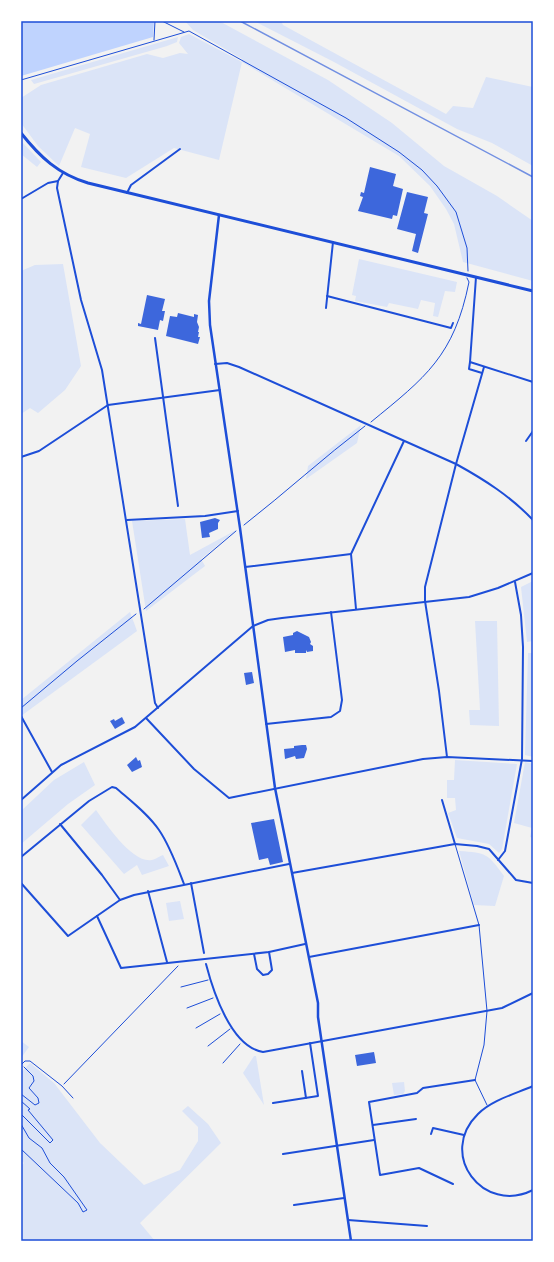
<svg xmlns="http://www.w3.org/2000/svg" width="554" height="1262" viewBox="0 0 554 1262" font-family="'PT Sans',sans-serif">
<rect width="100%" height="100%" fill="#f2f2f2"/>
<g fill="#dbe4f7">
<path d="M185,21H219L328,80L392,123L444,166L497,196L533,221V281L463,262L454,224L446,209L430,186L399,156L242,62L219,160L174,148L126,178L81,167L90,134L75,128L59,166L38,146L21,123V98L41,85L147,54L163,58L180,53L188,54L179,43L181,37L189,34L242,62V59L193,30Z"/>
<path d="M254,21H281L283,25L446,114L453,106L473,108L486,77L533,87V166L492,143L457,129L334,62Z"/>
<path d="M178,37L177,42L167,46L34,84L31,80Z"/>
<path d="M21,141L41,162L37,167L21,154Z"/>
<path d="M359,259L457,282L455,292L445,291L438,317L433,316L435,303L421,300L418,309L389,303L387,307L355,301L356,296L352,295Z"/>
<path d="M63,264L81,366L65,390L38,413L30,408L21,414V271L35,265Z"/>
<path d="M361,425L357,443L306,479L308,466Z"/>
<path d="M185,519L190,555L236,530L201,559L205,566L146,611L132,521Z"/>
<path d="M533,581V641L527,642L521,587Z"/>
<path d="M130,612L137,631L21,716V700Z"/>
<path d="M475,621H497L499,726L470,725L469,710H480Z"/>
<path d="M528,653H533V757L525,755Z"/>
<path d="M455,760L517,764L502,849L499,853L489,844L457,838L448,813L456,810L455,798H447V780H454Z"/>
<path d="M84,762L95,785L68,804L21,844V811L54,780Z"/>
<path d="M525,762L533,764V838L530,837L532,828L514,823Z"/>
<path d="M96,810C106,824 133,864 152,860C156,859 160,856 163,855L169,866L142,875L137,865L124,874L81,825Z"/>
<path d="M459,851C487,853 487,853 504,876L495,906L474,905Z"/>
<path d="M180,901L184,919L169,921L166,903Z"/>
<path d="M21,1041L29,1047L21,1058Z"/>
<path d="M254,1056H256L264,1105L243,1073Z"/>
<path d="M30,1063L54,1083L100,1143L144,1185L180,1170L198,1141V1127L182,1111L188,1106L208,1124L221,1143L140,1223L155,1241H21V1166L24,1163L21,1160V1073Z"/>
<path d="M404,1082L405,1091L403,1094L394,1095L392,1083Z"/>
</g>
<path fill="#bfd3fe" d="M21,21H154L153,37L21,76Z"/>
<g fill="#3d67dc">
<path d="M370,167L396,174L393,186L403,189L397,216L393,215L392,219L358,211L363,197L360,196L361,192L364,193Z"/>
<path d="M407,192L428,197L424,213L428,214L418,253L412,251L416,234L397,229Z"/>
<path d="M147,295L165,299L162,311H165L163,321L160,320L158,330L138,326V323L141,324Z"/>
<path d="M178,313L194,317V314L198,315L197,322L199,327L198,332H199L198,337H200L198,344L166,336L170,316L177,317Z"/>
<path d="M215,518L220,520L218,523V529L209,533L210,537L202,538L200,522Z"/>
<path d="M297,631L309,637L311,642L310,644L313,646V651L307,652L306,650V653H295V650L285,652L283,637L293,635V633Z"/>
<path d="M252,672L254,683L246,685L244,673Z"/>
<path d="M122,717L125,723L115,729L110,721L114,719L115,721Z"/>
<path d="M302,745H306L307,749L304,758L296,759L295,756L285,759L284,749L294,748V746Z"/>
<path d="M136,757L138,761L140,760L142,767L132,772L127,765Z"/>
<path d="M274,819L283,862L270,865L268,858L259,860L251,823Z"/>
<path d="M374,1052L376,1063L357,1066L355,1055Z"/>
</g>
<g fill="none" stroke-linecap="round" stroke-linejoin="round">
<g stroke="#1d4ed8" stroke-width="1">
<path d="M162,21L184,32"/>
<path d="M154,40L155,21"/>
<path d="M21,80L189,31L346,118L399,152L422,170L437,186L456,212L467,248L468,271"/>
<path d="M371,422C426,377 454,356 469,282L467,278"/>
<path d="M244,525C285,493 323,458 365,426"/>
<path d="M144,609L236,531"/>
<path d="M21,708L77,661L136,614"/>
<path d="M181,987L208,980"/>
<path d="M187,1008L213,998"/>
<path d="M196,1028L220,1014"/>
<path d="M208,1046L230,1029"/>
<path d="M223,1063L240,1044"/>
<path d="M64,1084L178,966"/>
<path d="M21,1094L35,1105L39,1103L38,1098L29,1088L34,1081L33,1076L24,1067"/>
<path d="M21,1101L30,1109L28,1110L53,1140L50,1143L21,1114"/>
<path d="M21,1124L29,1138L42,1148L50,1163L64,1177L87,1210L83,1212L78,1203L21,1149"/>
</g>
<g stroke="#1d4ed8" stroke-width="1">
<path d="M455,844L479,925L487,1011L484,1045L475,1080L487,1105"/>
<path d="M21,1065L25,1061H30L62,1086L73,1098"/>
</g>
<g stroke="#1d4ed8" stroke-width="2">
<path d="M63,173L58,181L57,188L81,300L102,370L155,703L158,708"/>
<path d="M127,193L131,185L180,149"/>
<path d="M21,199L48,183L58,181"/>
<path d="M327,296L451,328L453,323"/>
<path d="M326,308L333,242"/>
<path d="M155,338L178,506"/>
<path d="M470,362L476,277"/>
<path d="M215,364L227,363L239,367L456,464C485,480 510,496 533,520"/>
<path d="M482,373L469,369L470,362L533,382"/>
<path d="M526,441L533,431"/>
<path d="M21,457L39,451L108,405L220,390"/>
<path d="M127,520L205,516L238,511"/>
<path d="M245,567L351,554"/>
<path d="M356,609L351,554L404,441"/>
<path d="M21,716L52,772"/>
<path d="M146,718L194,769L229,798L423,759L447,757L533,761"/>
<path d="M266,724L331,717L340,711L342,700L331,612"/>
<path d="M447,757L439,691L425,601V587L456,464L484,367"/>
<path d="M21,800L61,765L135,727L253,626L268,620L282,618L469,597L498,588L533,573"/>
<path d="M442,800L455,844"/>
<path d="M60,824L102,875L120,900"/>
<path d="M21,857L89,801L112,787L116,788C131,801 148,814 159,830C170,846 177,866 184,884"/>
<path d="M498,860L505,851L522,759L523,647L521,615L515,582"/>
<path d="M292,873L455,844L477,846L489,849L516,880L533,883"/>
<path d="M21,883L68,936L120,900L134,895L289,864"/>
<path d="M191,883L204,953"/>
<path d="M148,891L167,962"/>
<path d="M97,916L121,968L269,952L305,944"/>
<path d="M254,954L257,969L263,975L268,974L272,970L269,952"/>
<path d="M309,957L479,925"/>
<path d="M206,964C213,991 231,1047 263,1052L502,1008L533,993"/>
<path d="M302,1071L306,1098"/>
<path d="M533,1086C515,1094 492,1100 478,1114C437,1154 483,1215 533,1190"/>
<path d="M273,1103L318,1096L310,1043"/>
<path d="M373,1125L416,1119"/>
<path d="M431,1134L433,1128L464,1135"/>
<path d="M283,1154L374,1140"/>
<path d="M453,1184L419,1168L380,1175L369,1102L417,1093L423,1088L475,1080"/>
<path d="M294,1205L344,1198"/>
<path d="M348,1220L427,1226"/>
</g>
<path stroke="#1d4ed8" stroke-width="2.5" d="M219,215L209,301L210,325L240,528L275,788L318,1003V1017L351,1241"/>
<path stroke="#1d4ed8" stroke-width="3" d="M21,133C40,157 58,174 88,183L533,291"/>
<path stroke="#7290e2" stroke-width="1.5" d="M240,21L533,177"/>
</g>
<rect width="554" height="1262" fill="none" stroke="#ffffff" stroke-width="44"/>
<rect x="22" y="22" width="510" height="1218" fill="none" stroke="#1d4ed8" stroke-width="1.5"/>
</svg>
